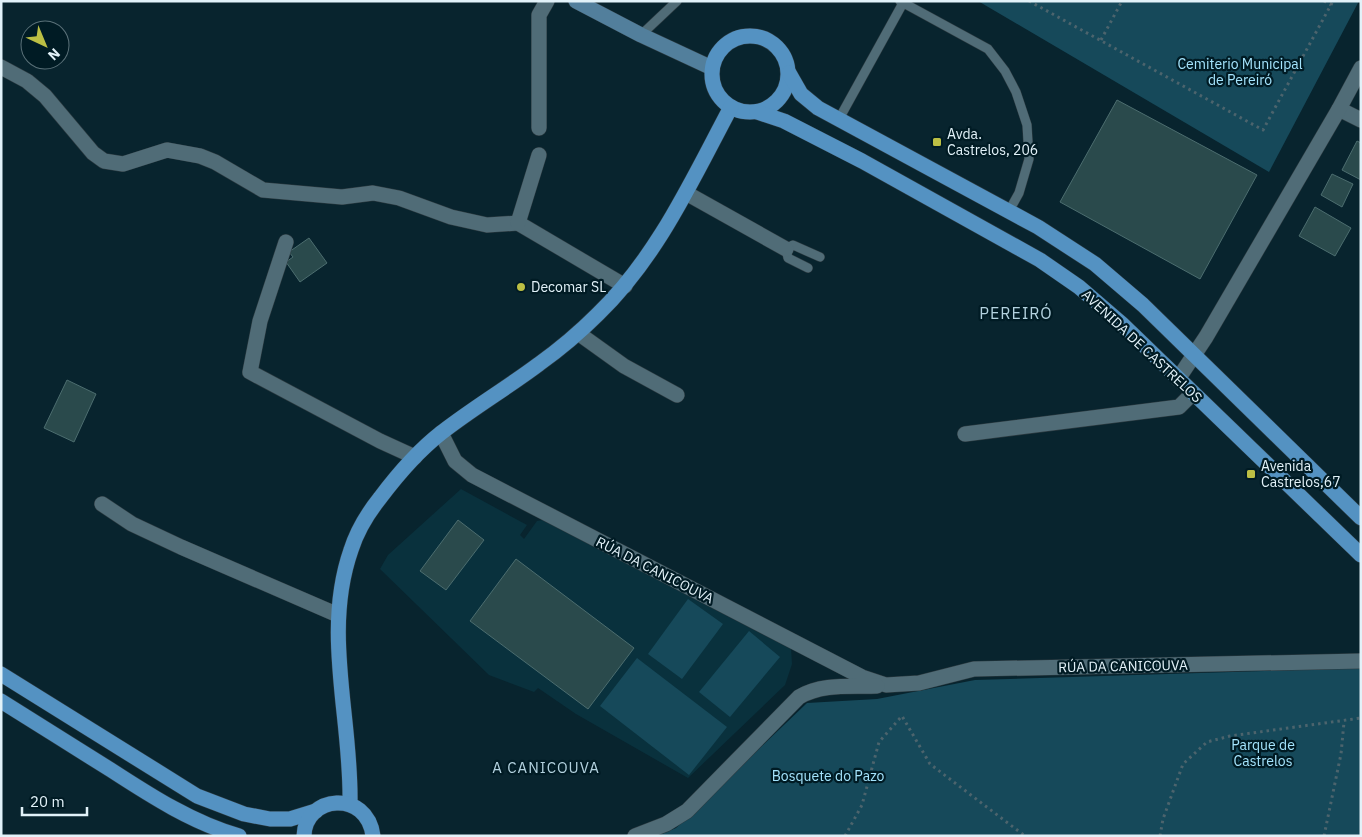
<svg xmlns="http://www.w3.org/2000/svg" width="1362" height="837" viewBox="0 0 1362 837" font-family="'IBM Plex Sans',sans-serif">
<rect width="100%" height="100%" fill="#08242e"/>
<path fill="#09313d" d="M461,489L527,525L520,535L524,539L537,521L548,519L791,648L792,664L785,685L688,778L576,714L538,688L534,692L489,675L380,569L388,555Z"/>
<g fill="#16495a">
<path d="M978,1H1359L1269,172Z"/>
<path d="M688,599L723,624L682,679L648,654Z"/>
<path d="M749,631L780,657L730,717L699,692Z"/>
<path d="M637,658L727,727L689,775L600,706Z"/>
<path d="M1361,668V836H657L676,828L807,703L877,699L975,680Z"/>
</g>
<g fill="#2a4a4c" stroke="#4c6d6f">
<path d="M1117,100L1257,175L1200,279L1060,202Z"/>
<path d="M1357,141L1361,143V180L1342,170Z"/>
<path d="M1332,174L1353,184L1342,207L1321,195Z"/>
<path d="M1315,207L1351,228L1335,256L1299,236Z"/>
<path d="M309,238L327,263L300,282L286,262L293,257L289,252Z"/>
<path d="M67,380L96,394L74,442L44,428Z"/>
<path d="M458,520L484,540L446,590L420,571Z"/>
<path d="M516,559L634,648L588,709L470,621Z"/>
</g>
<g fill="none" stroke-linecap="round" stroke-linejoin="round">
<defs>
<g id="lane">
<path d="M900,1L988,49L1005,71L1016,92L1027,125L1029,159L1019,193L1009,211"/>
<path d="M641,35L677,1"/>
<path d="M839,119L903,3"/>
<path d="M808,268L788,258L786,249L793,245L820,257"/>
</g>
<g id="street">
<path d="M1,67L27,81L45,96L93,153L104,161L123,164L167,150L200,156L215,162L263,190L342,197L373,193L399,198L451,217L487,225L518,223L625,286"/>
<path d="M1339,109L1361,120"/>
<path d="M539,128V15L547,1"/>
<path d="M686,193L786,249"/>
<path d="M518,223L539,155"/>
<path d="M286,242L260,321L250,372L380,441L415,457"/>
<path d="M578,333L624,366L677,395"/>
<path d="M1178,379L1206,337L1339,109L1361,68"/>
<path d="M441,433L455,461L472,475L862,677L886,685L919,683L974,669L1361,661"/>
<path d="M965,434L1179,407L1193,393"/>
<path d="M102,504L132,524L181,547L338,615"/>
<path d="M635,836L666,824L687,811L799,697C822,683 851,687 877,686"/>
</g>
<path id="secondary" d="M576,1L641,35L712,68"/>
<g id="primary">
<circle cx="750" cy="74" r="38"/>
<path d="M789,73L801,94L818,108L1038,227L1095,264L1143,305L1361,518"/>
<path d="M757,112L784,121L862,161L1040,260L1079,287L1122,324L1361,555"/>
<path d="M1,674L197,796L244,814L270,819H290L316,811"/>
<path d="M1,701C38,724 74,747 111,770C151,796 193,823 239,836"/>
<path d="M350,804C352,719 322,633 351,550C357,531 368,513 380,498C398,474 418,451 441,433C473,408 507,388 539,364C560,349 580,332 598,314C658,256 692,180 731,107"/>
<path d="M304,836C305,795 367,789 373,836"/>
</g>
</defs>
<use href="#lane" stroke="#2d3b41" stroke-width="10"/>
<use href="#street" stroke="#2d3b41" stroke-width="16"/>
<use href="#secondary" stroke="#2d3b41" stroke-width="16"/>
<use href="#primary" stroke="#2d3b41" stroke-width="16"/>
<g stroke="#4c646d" stroke-width="3" stroke-dasharray="2.5 4" stroke-linecap="butt">
<path d="M1029,1L1263,130L1333,1"/>
<path d="M1324,1L1331,5"/>
<path d="M1101,40L1122,1"/>
<path d="M845,836L862,805L879,742L902,716L930,764L1025,836"/>
<path d="M1160,836L1163,819L1183,764L1207,742L1230,736L1361,718"/>
<path d="M1324,836L1341,754L1344,722"/>
</g>
<use href="#lane" stroke="#506c77" stroke-width="9"/>
<use href="#street" stroke="#506c77" stroke-width="15"/>
<use href="#secondary" stroke="#527f9c" stroke-width="15"/>
<use href="#primary" stroke="#5492c2" stroke-width="15"/>
</g>
<g fill="#bcbf44" stroke="#001b24" stroke-width="2">
<rect x="932" y="137" width="10" height="10" rx="2.5"/>
<circle cx="521" cy="287" r="5"/>
<rect x="1246" y="469" width="10" height="10" rx="2.5"/>
</g>
<g text-anchor="middle" dominant-baseline="central" stroke-width="4.5" stroke-linejoin="round" paint-order="stroke">
<g font-size="14" fill="#a4e4fd" stroke="#001b24">
<text x="1240" y="64">Cemiterio Municipal<tspan x="1240" dy="16">de Pereiró</tspan></text>
<text x="1263" y="745">Parque de<tspan x="1263" dy="16">Castrelos</tspan></text>
<text x="828" y="776">Bosquete do Pazo</text>
</g>
<g font-size="14" fill="#e2f2f9" stroke="#001b24" text-anchor="start">
<text x="947" y="134">Avda.<tspan x="947" dy="16">Castrelos, 206</tspan></text>
<text x="531" y="287">Decomar SL</text>
<text x="1261" y="466">Avenida<tspan x="1261" dy="16">Castrelos,67</tspan></text>
</g>
<g font-size="14" fill="#e2f2f9" stroke="#001b24">
<text transform="translate(1142 346) rotate(43)">AVENIDA DE CASTRELOS</text>
<text transform="translate(655 570) rotate(27)">RÚA DA CANICOUVA</text>
<text transform="translate(1123 666) rotate(-1)">RÚA DA CANICOUVA</text>
</g>
<g font-size="15" letter-spacing="1" fill="#b3d2df" stroke="#001b24">
<text x="546" y="767">A CANICOUVA</text>
</g>
<g font-size="16" letter-spacing="1" fill="#b3d2df" stroke="#001b24">
<text x="1016" y="313">PEREIRÓ</text>
</g>
</g>
<rect width="1362" height="837" fill="none" stroke="#e2f2f9" stroke-width="5"/>
<g transform="translate(45 45) rotate(136)"><circle r="24" fill="#001b24" stroke="#5a7179"/>
<path d="M0-4L9 19L0 12L-9 19Z" fill="#bcbf44"/>
<text y="-8" font-size="14" font-weight="bold" text-anchor="middle" fill="#e2f2f9">N</text>
</g>
<path d="M22 807v8h65v-8" fill="none" stroke="#e2f2f9" stroke-width="2.5"/>
<text x="30" y="807" font-size="15" fill="#e2f2f9" stroke="#001b24" stroke-width="4" paint-order="stroke">20 m</text>
</svg>
